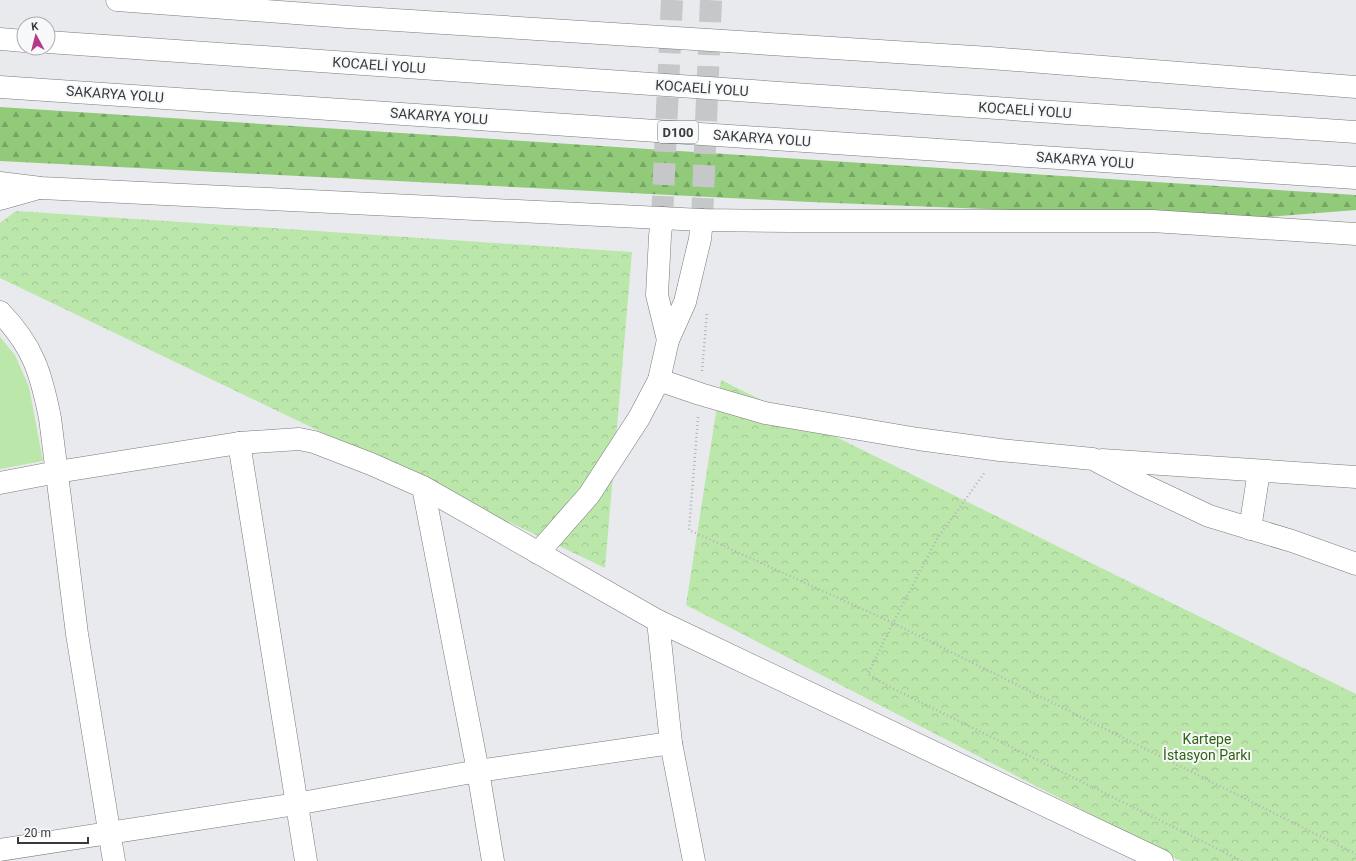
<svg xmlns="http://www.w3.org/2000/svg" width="1356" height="861" viewBox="0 0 1356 861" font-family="Roboto,sans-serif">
<defs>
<pattern id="forest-firs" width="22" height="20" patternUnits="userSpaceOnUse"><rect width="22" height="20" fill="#91ca79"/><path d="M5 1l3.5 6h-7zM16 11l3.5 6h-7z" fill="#77a564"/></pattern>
<pattern id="park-crowns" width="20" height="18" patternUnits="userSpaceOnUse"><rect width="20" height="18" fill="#bce7ab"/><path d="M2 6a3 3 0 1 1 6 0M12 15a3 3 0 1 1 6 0" fill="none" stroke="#a2c794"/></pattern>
</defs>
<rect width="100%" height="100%" fill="#e9eaed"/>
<path fill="#bce7ab" d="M0,337L15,355L29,387L43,461L0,469Z"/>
<path fill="url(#forest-firs)" d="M0,107L1356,195V210L1240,219L810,202L0,161Z"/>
<g fill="url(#park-crowns)">
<path d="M16,211L632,252L605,568L0,278V223Z"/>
<path d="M721,380L1356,694V861H1181L686,605Z"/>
</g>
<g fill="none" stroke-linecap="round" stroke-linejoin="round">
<g stroke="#c6c7c9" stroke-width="22" stroke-dasharray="22 11" stroke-linecap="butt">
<path d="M662,218L672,0"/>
<path d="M702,220L711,0"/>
</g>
<defs>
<g id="minor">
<path d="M0,199L39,188"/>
<path d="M662,218L660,236L657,295L668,340"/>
<path d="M0,312C33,346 41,373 50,418L77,634L114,861"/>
<path d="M659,380L700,394L765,413L918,439L1000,450L1093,459L1139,483L1209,516L1292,541L1356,564"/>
<path d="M239,443L306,861"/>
<path d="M1102,460L1356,477"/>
<path d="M0,483L57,472L239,443L299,439L314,442L371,464L423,487L658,621L671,743L694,861"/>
<path d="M423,487L478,771L493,861"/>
<path d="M1250,529L1259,471"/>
<path d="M538,553L589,495L639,418L659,380L668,340L685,302L700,239L702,220"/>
<path d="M658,621L1162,861"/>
<path d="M0,850L296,804L478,771L671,743"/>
</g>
<g id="highway">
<path d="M117,0L348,17L990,58L1356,87"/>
<path d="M0,39L24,41"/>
<path d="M48,42L1067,113L1356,132"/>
<path d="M0,87L1356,178"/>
<path d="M0,183L41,188L702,220L792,221H1152L1356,234"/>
</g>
</defs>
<use href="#minor" stroke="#79797c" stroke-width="23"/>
<use href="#highway" stroke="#79797c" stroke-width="23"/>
<g stroke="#b2b3b5" stroke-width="2.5" stroke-dasharray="1 3" stroke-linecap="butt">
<path d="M702,371L707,312"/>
<path d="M698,417L689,530L893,623L937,539L985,472"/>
<path d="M1242,861L888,686L868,674L893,623L1356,854"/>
</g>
<use href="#minor" stroke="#fff" stroke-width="22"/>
<use href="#highway" stroke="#fff" stroke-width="22"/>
</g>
<g text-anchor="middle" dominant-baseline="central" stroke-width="4" stroke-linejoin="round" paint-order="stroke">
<rect fill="#f7f8fa" stroke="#727374" stroke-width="1" x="658" y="121" width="40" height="22" rx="3"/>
<g font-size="13" font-weight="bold" fill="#393a3a">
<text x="678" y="132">D100</text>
</g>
<g font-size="14" fill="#393a3a" stroke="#f7f8fa">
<text transform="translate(379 65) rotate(4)">KOCAELİ YOLU</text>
<text transform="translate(702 88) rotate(4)">KOCAELİ YOLU</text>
<text transform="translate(115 94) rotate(4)">SAKARYA YOLU</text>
<text transform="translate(1025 110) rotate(4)">KOCAELİ YOLU</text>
<text transform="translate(439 116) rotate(4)">SAKARYA YOLU</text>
<text transform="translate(762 138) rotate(4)">SAKARYA YOLU</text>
<text transform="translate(1085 160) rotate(4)">SAKARYA YOLU</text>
</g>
<g font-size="14" fill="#2f6311" stroke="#f7f8fa">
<text x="1207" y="739">Kartepe<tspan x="1207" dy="16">İstasyon Parkı</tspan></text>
</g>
</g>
<g transform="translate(36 36) rotate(353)"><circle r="19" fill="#f7f8fa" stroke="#abacad"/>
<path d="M0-3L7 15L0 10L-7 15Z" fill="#b63988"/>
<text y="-6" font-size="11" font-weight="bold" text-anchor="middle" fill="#393a3a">K</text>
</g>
<path d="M18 837v6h70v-6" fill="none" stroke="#393a3a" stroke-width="2"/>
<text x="24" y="837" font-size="12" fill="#393a3a" stroke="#f7f8fa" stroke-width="3" paint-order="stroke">20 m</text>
</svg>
